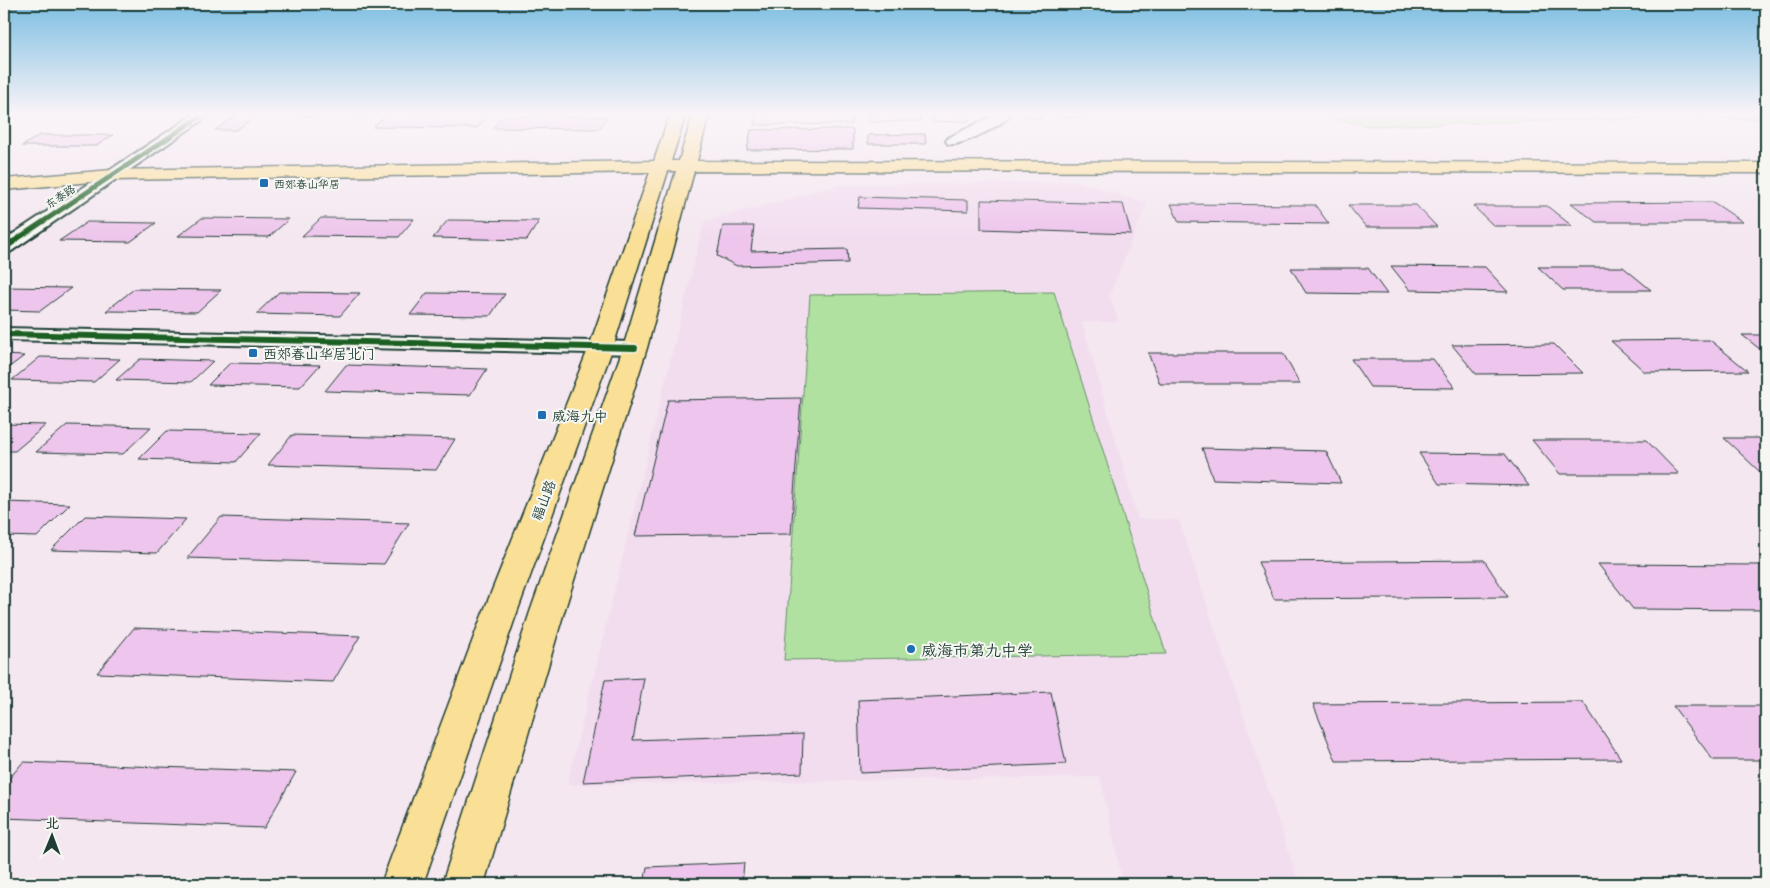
<svg xmlns="http://www.w3.org/2000/svg" width="1770" height="888" viewBox="0 0 1770 888" font-family="'Playpen Sans','LXGW WenKai TC',sans-serif">
<rect width="100%" height="100%" fill="#f4e7f0"/>
<filter id="ink" filterUnits="userSpaceOnUse"><feTurbulence type="fractalNoise" baseFrequency=".02" numOctaves="2"/><feDisplacementMap in="SourceGraphic" scale="10" xChannelSelector="R" yChannelSelector="G"/><feConvolveMatrix kernelMatrix="1 2 1 2 8 2 1 2 1" color-interpolation-filters="sRGB"/></filter>
<g filter="url(#ink)">
<path fill="#f2ddef" d="M1077,182L1147,203L1109,296L1119,322H1082L1138,519L1179,520L1299,884H1123L1100,777L567,785L704,222L839,185Z"/>
<g fill="#b1e1a1" stroke="#688f6a">
<path d="M1310,114H1766V120L1693,117L1369,126Z"/>
<path d="M1054,292L1166,654L784,660L810,295Z"/>
</g>
<g fill="#eec5ec" stroke="#1f3d34">
<path d="M239,114H260L236,130H215Z"/>
<path d="M275,114H373L369,117L272,115Z"/>
<path d="M388,114L489,115L477,128L373,127Z"/>
<path d="M756,114H852V124L754,125Z"/>
<path d="M868,114H920L921,121L869,122Z"/>
<path d="M931,114H967L969,121L933,122Z"/>
<path d="M1027,114H1046L1041,119L1024,116Z"/>
<path d="M1060,114H1120L1121,117H1061Z"/>
<path d="M503,116L607,117L599,129L493,128Z"/>
<path d="M853,129V149L747,150L751,130Z"/>
<path d="M925,134L926,144H868V135Z"/>
<path d="M40,135H113L96,146H22Z"/>
<path d="M860,197L968,200V211L858,208Z"/>
<path d="M981,200L1123,204L1131,234L981,229Z"/>
<path d="M1713,202L1743,222H1596L1571,203Z"/>
<path d="M1171,204L1315,205L1329,224L1179,222Z"/>
<path d="M1348,205H1416L1437,227H1366Z"/>
<path d="M1473,206H1547L1572,226H1494Z"/>
<path d="M202,218L289,219L269,237L178,236Z"/>
<path d="M321,218L414,219L399,237L302,236Z"/>
<path d="M448,220L539,221L527,240L433,238Z"/>
<path d="M87,222L156,223L130,242L59,241Z"/>
<path d="M723,226H754L751,251L847,249L848,263L737,266L717,256Z"/>
<path d="M1391,266L1485,267L1508,292L1410,290Z"/>
<path d="M1538,267H1623L1651,290H1563Z"/>
<path d="M1291,268H1368L1387,294L1306,293Z"/>
<path d="M4,287L71,288L40,311L4,310Z"/>
<path d="M134,289L221,290L197,312L106,311Z"/>
<path d="M279,292L360,293L340,316L256,314Z"/>
<path d="M427,293L505,294L490,316L410,315Z"/>
<path d="M1742,335H1766V354Z"/>
<path d="M1710,340L1748,371L1645,372L1611,341Z"/>
<path d="M1554,344L1583,373L1476,374L1452,345Z"/>
<path d="M1148,353H1283L1300,384H1160Z"/>
<path d="M4,355L24,356L4,371Z"/>
<path d="M40,357L120,359L94,382L12,380Z"/>
<path d="M140,359L213,361L191,382L116,380Z"/>
<path d="M1351,359H1433L1455,388L1370,387Z"/>
<path d="M230,363L320,365L300,387L208,385Z"/>
<path d="M346,365L487,369L470,395L325,391Z"/>
<path d="M801,398L791,534L635,536L668,400Z"/>
<path d="M4,424L46,425L15,451H4Z"/>
<path d="M67,425L151,427L123,454L36,452Z"/>
<path d="M167,431L261,433L236,462L139,459Z"/>
<path d="M292,435L455,439L436,470L268,465Z"/>
<path d="M1724,438H1766V472H1760Z"/>
<path d="M1532,440H1646L1679,474H1560Z"/>
<path d="M1202,448L1326,451L1341,483L1213,479Z"/>
<path d="M1419,453L1505,454L1529,486L1439,484Z"/>
<path d="M4,502L70,504L37,537L4,536Z"/>
<path d="M85,516L186,519L157,553L51,550Z"/>
<path d="M221,517L409,523L384,564L187,558Z"/>
<path d="M1484,560L1508,597L1274,599L1258,562Z"/>
<path d="M1598,564L1760,565L1766,571V610L1633,609Z"/>
<path d="M134,628L360,636L333,682L97,673Z"/>
<path d="M644,678L633,740L803,734L802,773L583,782L605,680Z"/>
<path d="M1051,692L1066,764L860,773L858,700Z"/>
<path d="M1583,702L1621,759L1336,761L1313,704Z"/>
<path d="M1673,706H1766V760H1713Z"/>
<path d="M23,762L296,772L264,828L4,818V785Z"/>
<path d="M744,863L742,884H644L647,867Z"/>
</g>
<g fill="none" stroke-linecap="round" stroke-linejoin="round">
<defs>
<g id="minor">
<path d="M195,114H211L10,252L4,253V240Z"/>
<path d="M996,114H1011C1003,125 961,147 948,144L946,141L948,138Z"/>
<path d="M4,328L635,342L642,344L645,348L642,352L635,354L4,340Z"/>
</g>
<path id="major" d="M670,114H686L671,161H679L693,114H709L697,161L1766,163V173L694,171L647,348L564,612L484,884H442L530,612L623,348L676,171H668L613,347L515,618L423,884H381L481,618L589,347L650,172L112,180L4,190V179L112,170L654,161Z"/>
</defs>
<use href="#minor" stroke="#1f3d34" stroke-width="4"/>
<use href="#major" stroke="#1f3d34" stroke-width="3"/>
<use href="#minor" fill="#f6f6f2" fill-rule="evenodd"/>
<use href="#major" fill="#fadf96" fill-rule="evenodd"/>
<defs>
<path id="cycleway-far1" d="M11,243L204,114"/>
<g id="cycleway">
<path d="M4,248L13,242"/>
<path d="M4,334L635,348"/>
</g>
</defs>
<use href="#cycleway-far1" stroke="#f6f6f2" stroke-width="7"/>
<use href="#cycleway" stroke="#f6f6f2" stroke-width="9"/>
<use href="#cycleway-far1" stroke="#1b5e20" stroke-width="5"/>
<use href="#cycleway" stroke="#1b5e20" stroke-width="6"/>
</g>
</g>
<linearGradient id="sky" x2="0" y2="1"><stop stop-color="#7dbee2"/><stop offset="0.48" stop-color="#faf4f8"/><stop offset="1" stop-color="#faf4f8" stop-opacity="0"/></linearGradient>
<rect width="1770" height="238" fill="url(#sky)"/>
<g fill="#1f6fb2" stroke="#f6f6f2" stroke-width="2">
<rect x="259" y="178" width="10" height="10" rx="2.5"/>
<rect x="248" y="348" width="10" height="10" rx="2.5"/>
<rect x="537" y="410" width="10" height="10" rx="2.5"/>
<circle cx="911" cy="649" r="5"/>
</g>
<g text-anchor="middle" dominant-baseline="central" stroke-width="4" stroke-linejoin="round" paint-order="stroke">
<g font-size="11" fill="#1f3d34" stroke="#f6f6f2" text-anchor="start">
<text x="274" y="183">西郊春山华居</text>
</g>
<g font-size="11" fill="#1f3d34" stroke="#f6f6f2">
<text transform="translate(60 196) rotate(-34)">东泰路</text>
</g>
<g font-size="14" fill="#1f3d34" stroke="#f6f6f2" text-anchor="start">
<text x="263" y="353">西郊春山华居北门</text>
<text x="552" y="415">威海九中</text>
</g>
<g font-size="14" fill="#1f3d34" stroke="#f6f6f2">
<text transform="translate(543 500) rotate(-69)">福山路</text>
</g>
<g font-size="16" fill="#1f3d34" stroke="#f6f6f2" text-anchor="start">
<text x="921" y="649">威海市第九中学</text>
</g>
</g>
<rect width="1770" height="888" fill="none" stroke="#f6f6f2" stroke-width="20"/>
<rect x="10" y="10" width="1750" height="868" fill="none" stroke="#1f3d34" stroke-width="2" filter="url(#ink)"/>
<g transform="translate(52 836) rotate(1)" stroke="#f6f6f2" stroke-width="4" paint-order="stroke">
<path d="M0-4L9 19L0 12L-9 19Z" fill="#1f3d34"/>
<text y="-8" font-size="14" font-weight="bold" text-anchor="middle" fill="#1f3d34">北</text>
</g>
</svg>
